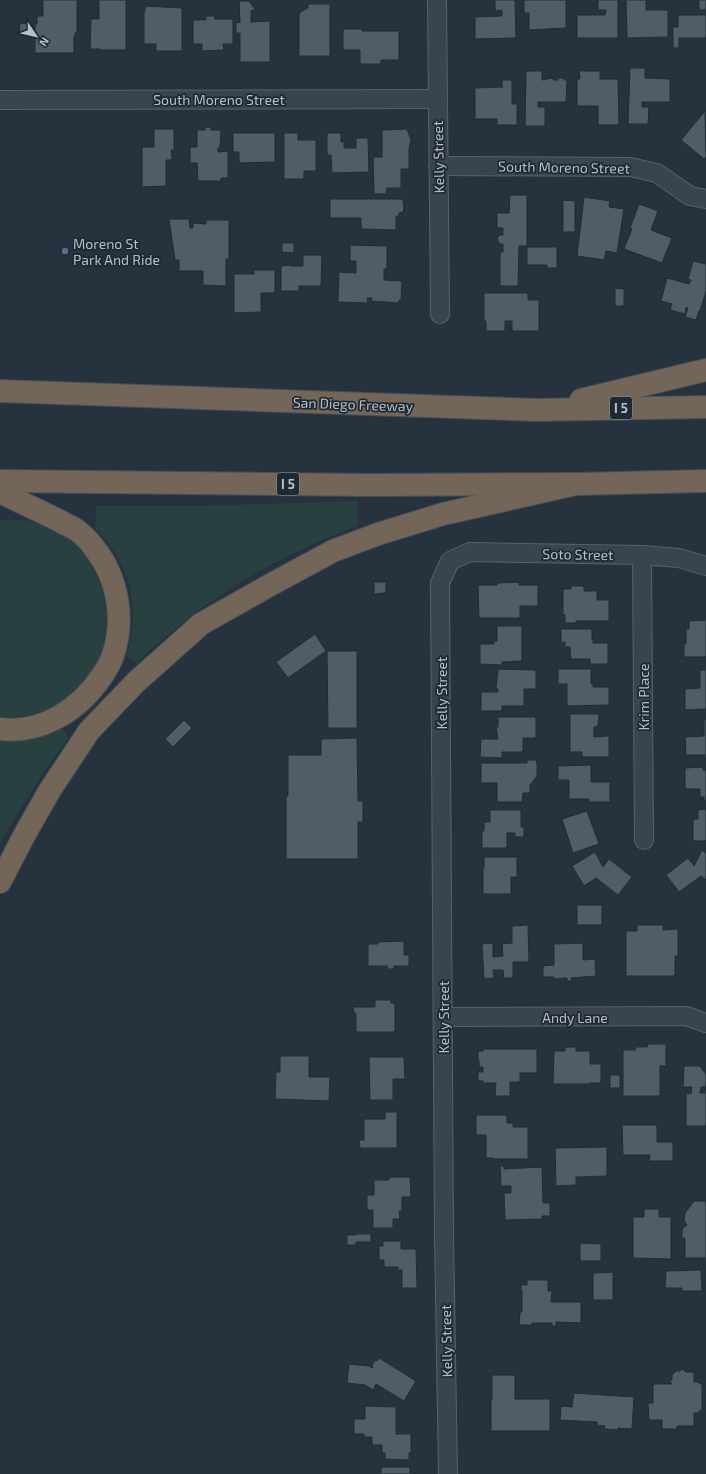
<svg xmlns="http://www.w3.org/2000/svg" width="706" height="1474" viewBox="0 0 706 1474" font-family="'Exo 2',sans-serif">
<rect width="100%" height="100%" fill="#26323e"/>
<g fill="#294040">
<path d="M358,501L357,526C289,552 223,587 168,635C157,644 145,653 137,664L126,656C142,608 130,563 95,528L96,506H196Z"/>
<path d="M0,520C13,520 27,519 39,523C92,541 117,599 102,652C98,664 89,675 81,685C74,693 66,702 56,707C39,716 19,717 0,718Z"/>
<path d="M62,727L68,738L42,774L0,843V741L29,739Z"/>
</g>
<g fill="#4f5d69" stroke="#202b35">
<path d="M43,0H77V32L75,33V36H74V53H35V24H37V16H43Z"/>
<path d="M99,0H126V50H100V49H90L91,19H99Z"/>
<path d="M495,0H515L516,38L475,39V17L502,16V10L495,11Z"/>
<path d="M524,0H566V28L529,30V13H524Z"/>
<path d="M598,0H618V38H577V15H605L606,10H598Z"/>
<path d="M626,0H646V10H668V37L627,38Z"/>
<path d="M699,0H706V38H679V48H673V27H678V15H706V10H699Z"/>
<path d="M239,1H249L255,9L251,11V22L270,21V62H240V33H236V23L240,22Z"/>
<path d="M308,4H330V56H299V14L302,11L308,8Z"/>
<path d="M146,6L182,8V51H156V44H144V13Z"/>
<path d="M206,16H214L215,19H233V44H223L224,50L202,51V44H193V20H206Z"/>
<path d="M20,23L30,24V35H19Z"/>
<path d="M343,29H362V31H399V60H381V64H360V50H343Z"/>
<path d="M630,68H645V78L670,79V102H642V107H649L648,124H628Z"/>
<path d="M526,71H542V80L553,78V80H558V78H564V80H567L566,102H538V107H545V126H525Z"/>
<path d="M579,71H600V79H618L619,125H598V106H577V79H580Z"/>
<path d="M502,80H512V104H517V125H497V119H475V88L502,87V88Z"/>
<path d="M705,111L706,157L704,159L681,140Z"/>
<path d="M205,127H211V130H221L220,148H218V152L228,151V178H221V181H198L197,163H190V147H197V130H205Z"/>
<path d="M154,129H174V150H171L172,160H166V186L142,187V147H154Z"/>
<path d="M407,129L411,140L409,148V169H401V188H387L386,194H374L373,157H382V130Z"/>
<path d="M233,133H275V162L239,163V152H233Z"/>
<path d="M284,133H298V140H316V171H304V179H284Z"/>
<path d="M327,133H341V142H344V148H356V138H368L369,172L332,173L331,155H327Z"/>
<path d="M510,195H527V246H519L518,286H500V252H503V244H500L498,241L497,238L500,235H503V228H497V213H509Z"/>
<path d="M584,197L610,201L609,207L624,209L617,253L606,251L604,260L577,256Z"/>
<path d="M330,199H403L404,209L403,212L399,213V216H396V230L363,229L361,228V218H330Z"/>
<path d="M563,200L575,201V232H563Z"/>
<path d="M639,204L658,211L651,230L672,238L662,263L624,249L632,229L630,228Z"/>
<path d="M169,219H189L190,228H193V223L206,224V220H229V259H226V286L203,285V271H179V260H175Z"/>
<path d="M282,243H294V253L282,252Z"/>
<path d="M350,245L387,246V269H384V280L402,281L401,300H399V303L371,301L372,298H367L368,303L338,302L339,272L356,273V261H350Z"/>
<path d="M527,247H557V268H547V265H527Z"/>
<path d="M303,255H322L321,286H299V291H281V266L290,265V266H303Z"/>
<path d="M693,261L706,264V291L700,311H699L696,320L685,317L688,308L686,307L685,314L670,310L672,304L661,301L667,278L689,284L691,280L688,279Z"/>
<path d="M254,270H275V293H261V312L234,313V274H254Z"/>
<path d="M615,288L624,289V306H615Z"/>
<path d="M484,293H528V300H539V331H512V321H505V331H486V321H484Z"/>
<path d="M374,582H386V593L374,594Z"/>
<path d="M519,582V585H538V606H520V618H479L478,585H497V583Z"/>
<path d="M571,586H584V591H597V600H609V621H576V623H565V615H563V589H571Z"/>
<path d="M706,620V657H684V644H686V629H689V621Z"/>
<path d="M497,626H522V661L502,662V665L480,664V644H494V641H497Z"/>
<path d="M561,629H592V640L593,639V643H608V664H590V659H571L570,647H565V642L561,643Z"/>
<path d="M315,634L326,651L288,678L276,662Z"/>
<path d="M327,651H357V728H328Z"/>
<path d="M498,669L536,670V689H524V706H502V711H481V692H498V689L496,688Z"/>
<path d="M558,669H591V684H593V687H609V705L567,706V684H558Z"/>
<path d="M700,670H706V709L685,710V689L700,688Z"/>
<path d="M570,714H599L598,726L594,727V737L609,736V757H582V752H570Z"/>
<path d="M498,717H536V738H523V752H502V758L480,757L481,739H498L496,727H498Z"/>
<path d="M704,719H706V755H686L685,737L704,736Z"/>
<path d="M184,720L192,728L173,747L165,739Z"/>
<path d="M357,738L358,801H363V822H358V859H286V796H288V755H321V739Z"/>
<path d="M527,760H536L537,764V776L530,785V793H523L522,802H497V783H481V763H527Z"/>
<path d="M591,765V782H610V802H589V799H569V780H558V766Z"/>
<path d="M703,767V770H706V801H704V797H700V789H685V768Z"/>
<path d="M706,809V841H693V819H698V810Z"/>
<path d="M490,810H521V827H524V837H515V833H507V848H482V831H484V822H490Z"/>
<path d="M587,811L599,844L573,853L562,819Z"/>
<path d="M702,850L706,853V880L701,876L679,892L666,875L688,858L694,866Z"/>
<path d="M595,852L603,867L609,859L632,877L618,895L596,878L584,886L572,866Z"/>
<path d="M484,857H517V877H511V894H483V868H484Z"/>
<rect x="577" y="905" width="25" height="20"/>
<path d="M528,925L529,962H513V978H504L503,970H493L494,978L484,979L482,944L493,943V957L503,956L502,944L512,943V926Z"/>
<path d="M637,925H663V930L678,929V956H675V976H626V931H637Z"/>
<path d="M404,941V955H409V966H394V969H388L387,966H368V944H378V942Z"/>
<path d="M583,943V960L595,959L596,976L571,978L572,981H567V978L554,979V977H543V966L554,965V944Z"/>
<path d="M375,1000H391V1003H395V1032H356V1013H354L353,1007H375Z"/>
<path d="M648,1044H666V1066H660V1096H623V1050H635L636,1047H647Z"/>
<path d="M565,1047H576V1051H590V1064H601V1083H590V1084H553L554,1051H565Z"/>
<path d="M483,1049H537V1073H520V1082H510V1096H495L496,1083H483V1081H478V1072H483V1067H479V1061H478V1051H483Z"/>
<path d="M280,1056H309V1077H330L329,1101L275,1099L276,1072H280Z"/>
<path d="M369,1057H404L405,1079H393V1100H370Z"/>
<path d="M684,1066H700L706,1074V1087H701L700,1093H706V1126H686V1093L691,1094L692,1087H683Z"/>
<rect x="610" y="1075" width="10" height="13"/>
<path d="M385,1112H397V1148H360L359,1140H364V1119H385Z"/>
<path d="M476,1115H507V1123H513V1127H528V1159H493V1158H486V1135H476Z"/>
<path d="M622,1125H657V1142H673V1161H649L650,1155H623Z"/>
<path d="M607,1147V1176L576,1177V1185L556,1186L555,1148Z"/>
<path d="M500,1166H504V1169L542,1167L543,1203H550V1216H542V1219L505,1220L504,1193H511V1186H501Z"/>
<path d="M391,1177H410L411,1197H402V1211H399L400,1219H393V1228H373V1210H367V1195H374V1180H388Z"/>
<path d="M694,1201H706V1258H685V1238H682V1229L687,1225L684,1221L685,1213Z"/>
<path d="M644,1209H659V1217H671V1259L633,1258V1217H644Z"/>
<path d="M356,1234H371V1242H356V1245H347V1235H356Z"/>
<path d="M383,1241H401V1249H416L417,1288H402V1270H398V1267H384V1260H379V1246H383Z"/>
<path d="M580,1243L601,1244V1261H580Z"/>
<path d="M701,1270L702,1291H682V1288H665L666,1271Z"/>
<path d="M613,1272V1300H593V1273Z"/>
<path d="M527,1280H548V1291H552L551,1302H581V1323L556,1322V1326H552V1323H532V1325H519L520,1312H522V1290H521V1285H527Z"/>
<path d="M379,1358L416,1381L404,1401L376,1384L373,1390L365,1385L347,1383L349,1364L369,1366L372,1368L373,1367L372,1366L375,1360L377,1361Z"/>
<path d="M682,1369L686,1372H694V1382H698L702,1385V1411H699V1413H694V1426H677V1429H662V1420H649L648,1403H653V1384H672L670,1382L672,1379V1375L676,1371H680Z"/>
<path d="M492,1375H515V1399H550V1431H491V1399H492Z"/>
<path d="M574,1393L634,1397L632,1429L618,1428V1430L604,1429L605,1426L597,1425V1422L560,1420L561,1406L572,1407Z"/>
<path d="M365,1406L396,1407V1434H411V1453H409V1460L385,1459V1453H382V1445H372V1437H364V1434H354V1419H365Z"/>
<rect x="381" y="1467" width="29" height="7"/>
</g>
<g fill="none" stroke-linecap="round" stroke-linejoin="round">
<defs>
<g id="minor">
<path d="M437,0L440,314"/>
<path d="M0,100L438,99"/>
<path d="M438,166L630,167L657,173L690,196L706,199"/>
<path d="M642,555L644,840"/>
<path d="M443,1017L686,1016L706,1023"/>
<path d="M448,1474L444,1235L440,583L450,561L470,552L642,555L679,558L706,566"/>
</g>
<g id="highway">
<path d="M0,391L537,410L706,407"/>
<path d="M581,400L706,370"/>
<path d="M0,481L369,485L576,484L706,481"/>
<path d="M0,492C20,502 40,511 60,521C66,525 73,527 78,531C84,536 91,543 95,549C118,578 125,620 113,655C111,662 106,670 102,676C79,710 42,734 0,729"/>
<path d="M0,882L26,832L50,790L89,731L136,682L201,624L270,585L333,551L378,534L443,514L576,484"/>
</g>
</defs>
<use href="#minor" stroke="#57626c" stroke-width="20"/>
<use href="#highway" stroke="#444f59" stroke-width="24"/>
<use href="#minor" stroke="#39444e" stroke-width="18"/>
<use href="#highway" stroke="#736557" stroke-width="22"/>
</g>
<circle fill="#5c6f8a" stroke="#1e2933" stroke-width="1.5" cx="65" cy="251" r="4"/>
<g text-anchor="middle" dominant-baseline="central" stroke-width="3.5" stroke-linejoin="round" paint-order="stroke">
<g fill="#1e2933" stroke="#88929c" stroke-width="1">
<rect x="610" y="397" width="22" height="22" rx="3"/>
<rect x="277" y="473" width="22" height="22" rx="3"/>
</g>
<g font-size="13" font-weight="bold" fill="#b6bfc9">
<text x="621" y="408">I 5</text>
<text x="288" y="484">I 5</text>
</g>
<g font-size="14" fill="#b6bfc9" stroke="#1e2933">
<text x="219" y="99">South Moreno Street</text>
<text transform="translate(438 157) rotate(-91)">Kelly Street</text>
<text transform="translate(564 167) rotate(1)">South Moreno Street</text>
<text transform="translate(353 404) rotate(2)">San Diego Freeway</text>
<text transform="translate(578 554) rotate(1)">Soto Street</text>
<text transform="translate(441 693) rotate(-90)">Kelly Street</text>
<text transform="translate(643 697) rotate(-90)">Krim Place</text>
<text transform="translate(443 1017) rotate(-90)">Kelly Street</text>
<text x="575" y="1017">Andy Lane</text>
<text transform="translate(446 1341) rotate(-91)">Kelly Street</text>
</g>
<g font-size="14" fill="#b6bfc9" stroke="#1e2933" text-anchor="start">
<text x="73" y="243">Moreno St<tspan x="73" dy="16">Park And Ride</tspan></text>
</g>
</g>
<g transform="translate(36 36) rotate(125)" stroke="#1e2933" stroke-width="3" paint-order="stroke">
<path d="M0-3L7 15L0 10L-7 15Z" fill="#b6bfc9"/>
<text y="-6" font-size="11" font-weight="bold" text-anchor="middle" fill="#b6bfc9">N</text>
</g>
</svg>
